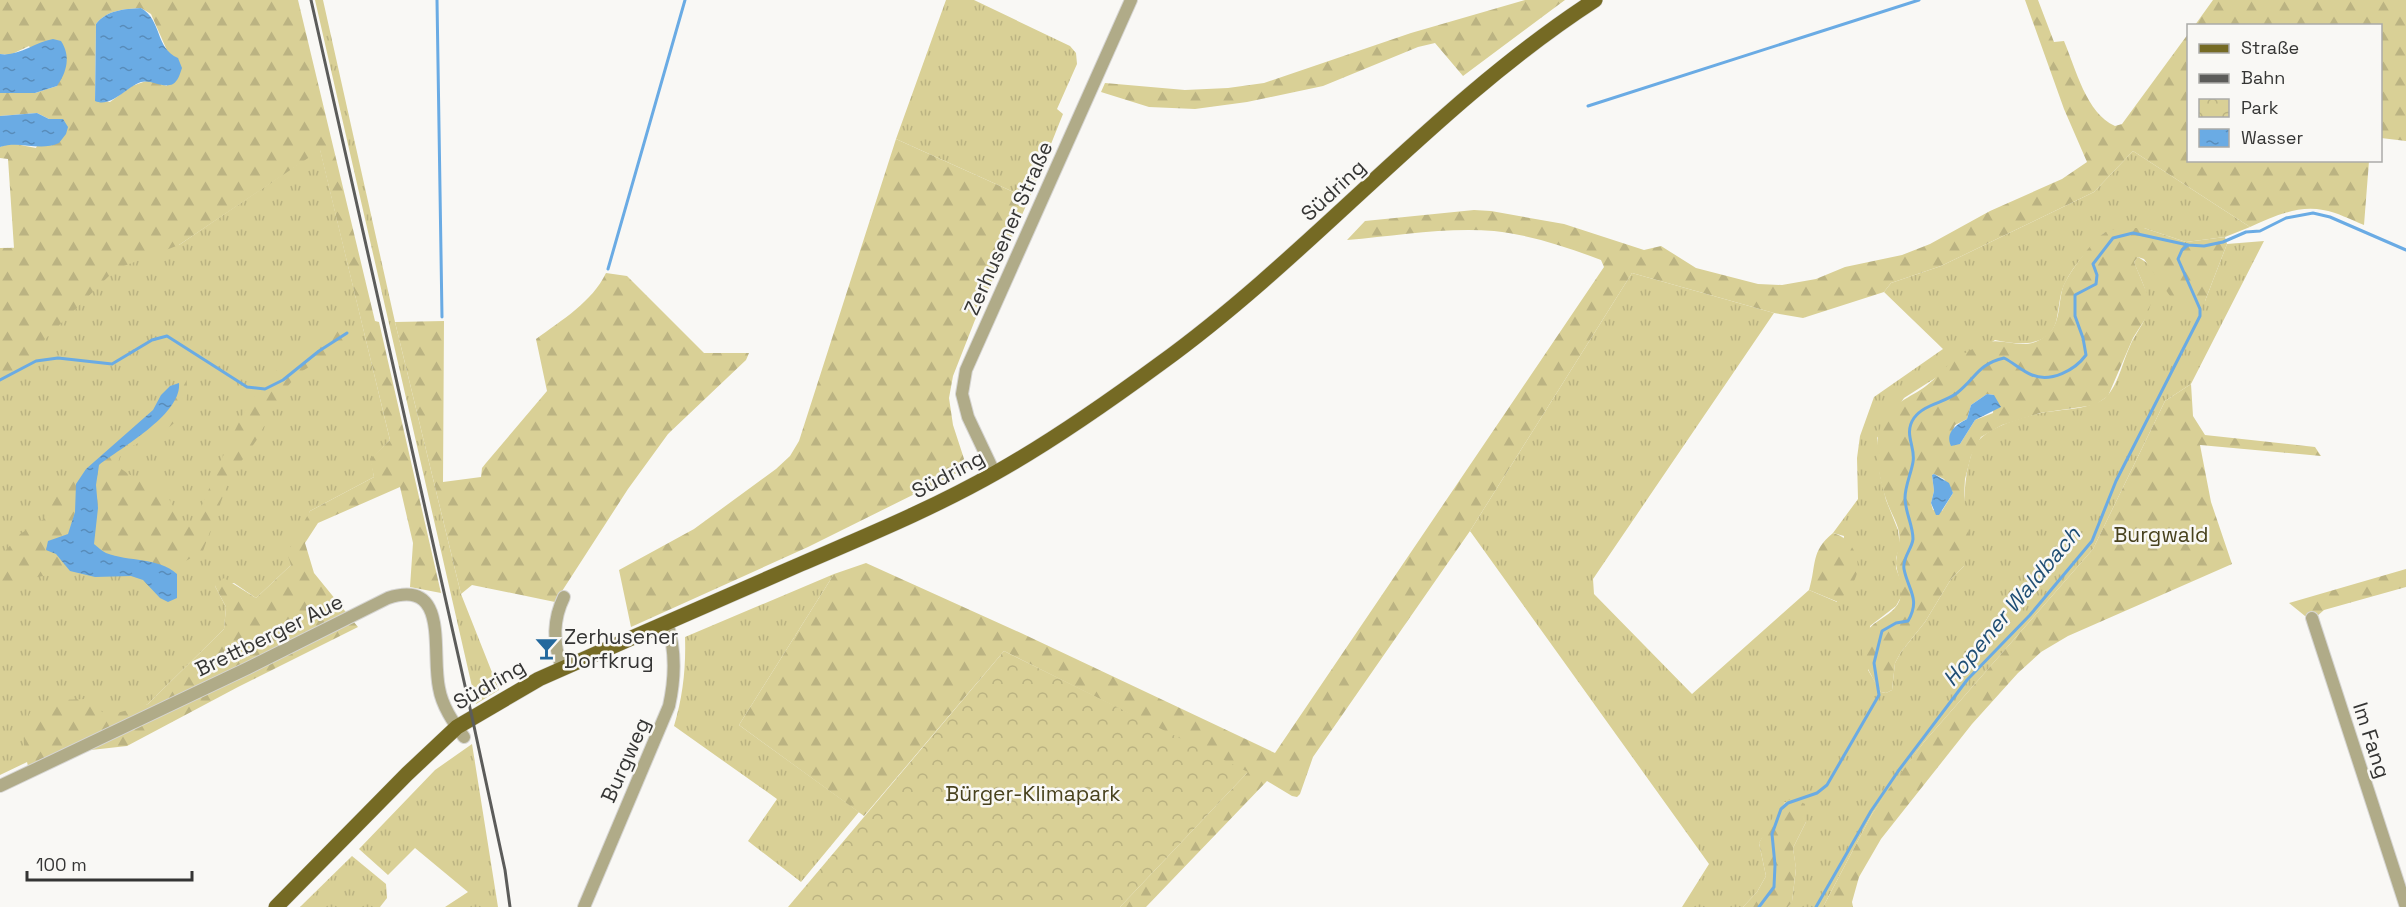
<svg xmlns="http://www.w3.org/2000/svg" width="2406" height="907" viewBox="0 0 2406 907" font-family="'Space Grotesk',sans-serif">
<defs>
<pattern id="grass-tufts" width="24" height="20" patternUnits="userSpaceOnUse" patternTransform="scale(1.5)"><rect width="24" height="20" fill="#d9d096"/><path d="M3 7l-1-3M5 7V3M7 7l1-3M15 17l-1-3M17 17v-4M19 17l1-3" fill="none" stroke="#bbb382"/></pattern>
<pattern id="forest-firs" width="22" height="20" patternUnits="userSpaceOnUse" patternTransform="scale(1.5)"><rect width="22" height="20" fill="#d9d096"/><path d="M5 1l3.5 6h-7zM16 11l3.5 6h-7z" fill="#bbb382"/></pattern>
<pattern id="park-crowns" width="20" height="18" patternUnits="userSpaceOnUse" patternTransform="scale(1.5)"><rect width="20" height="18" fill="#d9d096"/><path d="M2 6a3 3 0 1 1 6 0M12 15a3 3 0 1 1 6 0" fill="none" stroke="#bbb382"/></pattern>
<pattern id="water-ripples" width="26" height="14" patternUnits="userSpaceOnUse" patternTransform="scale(1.5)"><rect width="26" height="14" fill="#6aabe4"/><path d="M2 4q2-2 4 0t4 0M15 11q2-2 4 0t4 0" fill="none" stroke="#588cba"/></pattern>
</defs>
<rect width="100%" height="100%" fill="#f9f8f5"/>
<g fill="url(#grass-tufts)">
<path d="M315,0H323L395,322L461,594L499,690L476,704Z"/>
<path d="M946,0H974L1070,46L1076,53L1077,64L1057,109L1063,114L1029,199L896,139Z"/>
<path d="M320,149L390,440L371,459L374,477L310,511L291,565L256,598L234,583L215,586L226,607L224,629L148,704L0,775V248L179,245Z"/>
<path d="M2133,151L2250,227L2225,237L2186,242L2144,228L2104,233C2090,248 2073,265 2064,285C2059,296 2059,310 2056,322C2048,348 2016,345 1995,340L1904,398L1877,438L1880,475L1886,500L1898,530L1900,546L1896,558V568L1901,582V597L1896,606L1870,626L1868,670L1881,692L1886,693L1892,690L1895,663L1901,652L1925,622L1951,579L1964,566C1965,534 1958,459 1982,437C1997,424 2023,417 2041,413C2060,409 2094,410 2107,396C2118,385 2123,361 2130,346C2134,336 2141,328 2145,318C2154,300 2140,279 2134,262L2138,257L2205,301L2227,244L2264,241L2191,384L2165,401L2093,549L1924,742L1872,814L1823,907H1788L1792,901L1796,869L1793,848L1806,822L1785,802L1759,843L1766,876L1757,892L1743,907H1682L1709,864L1470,531L1632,273L1774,313L1593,579L1594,594L1692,694L1809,590L1837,602L1844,536L1833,533L1858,499L1857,458L1860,436L1874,397L1943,349L1884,292L1891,283L1941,266L2094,192Z"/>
<path d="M834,574L739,725L859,812L801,882L748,841L777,799L674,726C683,696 686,668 685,637Z"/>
<path d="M472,744L498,907H445L468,892L415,848L388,875L359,849L435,770Z"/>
<path d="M352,856L386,884L387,898L380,907H300Z"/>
</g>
<g fill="url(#forest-firs)" fill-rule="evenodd">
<path d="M0,0H298L375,321L379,322L441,593L410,587L413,543L400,487L318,523L305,543L314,573L358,627L238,687L127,746L91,750L84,742L28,766C22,743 21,726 34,706L60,700L87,699L107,716L148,704L224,629L226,607L215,586L224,578L256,598L291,565L287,553L310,511L374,477L370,459L390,440L320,150L179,245L116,269L37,347L36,361L0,381V248H14L8,159L0,158V147L10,143L36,148L49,119L37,113L0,116V93H35L57,86L29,46L10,55L0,54ZM141,8L151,14L169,55L167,86L149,80L132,86L110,102L95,101L96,24C107,10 124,9 141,8Z"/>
<path d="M1525,0H1565L1463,76L1435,43L1418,47L1323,86L1247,102L1195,109L1149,107L1101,92L1105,83L1185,90L1228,88L1264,83L1411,33Z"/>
<path d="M2025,0H2038L2054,42L2064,41C2076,69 2086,113 2115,126L2122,124L2188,34V160L2369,161L2364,225C2351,220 2337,212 2323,210C2297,205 2273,217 2250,227L2133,151L2094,192L1941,266L1891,283L1884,292L1803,318L1774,313L1632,273L1470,531L1313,757L1300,794L1297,797L1292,796L1267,781L1146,907H1120L1247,773L1004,651L864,816L739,725L834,574L866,563L1021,633L1275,753L1604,267L1601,260C1567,247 1531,235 1494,231C1446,227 1395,236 1347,240L1365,221L1474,210L1491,211L1564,224L1644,250L1661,246L1696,268L1758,284L1782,285L1816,279L1845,267L1902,255L1930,244L1990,211L2062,179L2087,162L2064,109Z"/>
<path d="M2213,0H2406V141L2381,138L2380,26L2195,25Z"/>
<path d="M896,139L1029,199L975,320L953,376L949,398L953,425L967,468L808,547L631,627L619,570L694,529L776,469L790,456L799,441Z"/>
<path d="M2121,228H2144L2186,242L2225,237L2227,244L2205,301L2199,305L2170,296L2144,259L2138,257L2134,262L2151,303L2147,316L2133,338L2108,396L2095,405L2040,413L2002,425L1981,437L1971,456L1965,479L1964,496L1970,542L1964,566L1951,579L1925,622L1901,652L1895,663L1892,690L1886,693L1881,692C1875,681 1868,671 1864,660C1851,616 1902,623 1901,591C1901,581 1897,573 1896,564C1896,552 1902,541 1898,528C1895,518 1889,509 1886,499C1879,478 1872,444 1882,423C1891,403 1910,398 1926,386C1937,378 1945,366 1956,359C1963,353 1972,350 1980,345C2002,333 2024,356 2048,334C2061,323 2058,302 2063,287C2068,274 2092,241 2104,233C2108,230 2116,229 2121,228ZM1987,394L1994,395L1993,413L1975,420L1960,444L1953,430L1955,425L1967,419L1971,405ZM1934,474L1944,479L1953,493L1942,511L1933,510L1931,503L1934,491L1932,475Z"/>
<path d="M606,273L627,276L704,353H749L746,360L668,434L628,489L555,602L472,585L461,594L395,322L444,321L443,482L481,477L482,468L486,463L547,391L536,339C562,320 592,302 606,273Z"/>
<path d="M341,328L349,331V343L299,373L282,393L256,441L230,477L203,551L172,569L141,559L106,553L94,544L98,508L96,485L99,465L121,448L180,390L179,383L186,376C194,432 157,429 121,453L117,466L142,483L161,484L183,525L195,520C215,480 233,423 260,388C280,363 313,342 341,328Z"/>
<path d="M2191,384L2193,416L2205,435L2315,447L2321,456L2200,445L2211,502L2232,564L2068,636L2041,652L2018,673L1972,724L1881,839L1859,877L1852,902L1853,907H1823L1872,814L1889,789L1924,742L2093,549L2165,401Z"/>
<path d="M86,469L76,484L75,512L68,535L48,541L46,549L56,554L70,571L0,584V557L20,534L44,519L66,479Z"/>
<path d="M1833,533C1853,538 1865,564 1853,583C1849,590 1843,596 1838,602L1809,590C1817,564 1810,552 1833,533Z"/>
<path d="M2406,569V587L2324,610L2315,618L2305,616L2289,603Z"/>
<path d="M1793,798L1805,804L1806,822L1793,848L1796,868L1792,902L1788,907H1743L1757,892L1766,876L1759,843C1768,827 1776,805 1793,798Z"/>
</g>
<path fill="url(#park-crowns)" d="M1004,651L1248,772L1120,907H788Z"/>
<g fill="url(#water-ripples)">
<path d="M141,8C162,20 155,48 178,58L182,68C180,74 178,81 173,84C163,89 151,79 141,82C125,88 111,108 95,101L96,24C107,10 124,9 141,8Z"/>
<path d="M53,39L61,41C71,56 67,72 57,86L35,93H0V54C18,57 35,42 53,39Z"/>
<path d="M37,113L49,119H63L68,127L66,134L59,143C39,152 20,140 0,147V116Z"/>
<path d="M179,383C182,414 122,447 99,465L96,485L98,508L94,544C98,547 102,551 106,553C129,562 158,557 177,574V598L168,602L160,598L143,580L131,576L95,577L70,571L56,554L46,550L48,541L68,534L75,512L76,484L86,469L153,410L161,395L170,386Z"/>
<path d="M1987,394L1994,395L2001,407L1975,420L1960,444L1951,446C1945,432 1956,425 1967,419L1971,405Z"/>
<path d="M1934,474L1949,483L1953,493L1939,515H1936L1931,503L1934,491L1932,475Z"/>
</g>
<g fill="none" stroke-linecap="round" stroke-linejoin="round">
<g stroke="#6aabe4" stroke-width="3">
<path d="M437,0L442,317"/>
<path d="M1588,106L1919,0"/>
<path d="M608,269L685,0"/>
<path d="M0,380L36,361L58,358L112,364L152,340L167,336L247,387L265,389L283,380L319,351L347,333"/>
<path d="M1759,907L1774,887L1775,865L1772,834L1781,809L1788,803L1817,793L1827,785L1879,695L1874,663L1882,631L1896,623L1908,621C1921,599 1908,590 1904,569C1902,558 1912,549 1913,539C1913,525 1905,512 1905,498C1905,486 1911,474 1913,462C1916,447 1903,434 1914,418C1924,404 1944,403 1957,393C1976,378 1978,364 2004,358C2014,363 2022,371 2032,375C2051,383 2075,370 2086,355L2083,338L2075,316V295L2096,284L2097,275L2093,264L2113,238L2133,233L2188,245L2204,246L2223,242L2246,232L2260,231L2286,218L2313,213L2330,217L2406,250"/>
<path d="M1816,907L1871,811L1899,770L1967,680L2030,615L2092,541L2116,481L2200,316V309L2178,259L2182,250L2188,245"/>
</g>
<defs>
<g id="minor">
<path d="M995,474L968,417L962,394L966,370L1131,0"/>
<path d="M2312,618L2406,907"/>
<path d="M562,668C553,644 552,621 564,597"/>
<path d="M0,786L248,668L388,598C450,578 431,651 439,688C442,706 453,722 464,737"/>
<path d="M584,907L669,706C675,679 676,650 667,623"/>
</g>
<path id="major" d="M276,907L407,774L457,727L539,679C626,640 714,602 801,564C868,535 934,508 997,472C1054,440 1108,402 1161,363C1314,252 1436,103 1595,0"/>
</defs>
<use href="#minor" stroke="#d6d5d2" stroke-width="14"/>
<use href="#major" stroke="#d6d5d2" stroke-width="16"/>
<use href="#minor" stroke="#b0ab88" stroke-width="12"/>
<use href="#major" stroke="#756a24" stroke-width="15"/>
<path stroke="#5c5c5a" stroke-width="3" d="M311,0L472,717L505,870L510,907"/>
</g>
<defs>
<symbol id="bar-bare" viewBox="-9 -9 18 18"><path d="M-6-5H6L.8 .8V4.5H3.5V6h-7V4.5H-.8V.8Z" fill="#23689d" stroke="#f9f8f5" stroke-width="2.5" paint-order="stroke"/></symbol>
</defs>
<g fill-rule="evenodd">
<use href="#bar-bare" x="530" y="632" width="33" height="33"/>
</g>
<g text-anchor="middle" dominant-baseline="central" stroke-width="5" stroke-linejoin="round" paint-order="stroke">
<g font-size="21" fill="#353534" stroke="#f9f8f5">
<text transform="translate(1333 190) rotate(-43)">Südring</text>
<text transform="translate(1008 228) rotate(-66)">Zerhusener Straße</text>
<text transform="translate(948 474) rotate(-28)">Südring</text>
<text transform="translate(269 635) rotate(-26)">Brettberger Aue</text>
<text transform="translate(489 684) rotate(-30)">Südring</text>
<text transform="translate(2372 740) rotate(72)">Im Fang</text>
<text transform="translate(625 760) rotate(-66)">Burgweg</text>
</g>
<g font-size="21" fill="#48421e" stroke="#f9f8f5">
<text x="2161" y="534">Burgwald</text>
<text x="1033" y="793">Bürger-Klimapark</text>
</g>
<g font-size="21" fill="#353534" stroke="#f9f8f5" text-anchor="start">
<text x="564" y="636">Zerhusener<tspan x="564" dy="24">Dorfkrug</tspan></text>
</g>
<g font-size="22" font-style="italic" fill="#1f4e74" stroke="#f9f8f5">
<text transform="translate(2011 606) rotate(-50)">Hopener Waldbach</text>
</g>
</g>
<rect x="2187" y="24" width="195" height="138" fill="#f9f8f5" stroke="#abaaa8" stroke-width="1.5"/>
<rect x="2199" y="44" width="30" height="9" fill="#756a24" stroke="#abaaa8" stroke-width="1.5"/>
<text x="2241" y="54" font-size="18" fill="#353534">Straße</text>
<rect x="2199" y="74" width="30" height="9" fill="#5c5c5a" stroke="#abaaa8" stroke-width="1.5"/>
<text x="2241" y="84" font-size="18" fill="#353534">Bahn</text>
<rect x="2199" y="99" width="30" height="18" fill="url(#park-crowns)" stroke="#abaaa8" stroke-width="1.5"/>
<text x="2241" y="114" font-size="18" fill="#353534">Park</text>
<rect x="2199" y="129" width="30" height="18" fill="url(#water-ripples)" stroke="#abaaa8" stroke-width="1.5"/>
<text x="2241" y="144" font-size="18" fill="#353534">Wasser</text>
<path d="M27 871v9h165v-9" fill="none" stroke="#353534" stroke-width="3"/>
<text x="36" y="871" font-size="18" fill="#353534" stroke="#f9f8f5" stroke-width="4.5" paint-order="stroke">100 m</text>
</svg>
